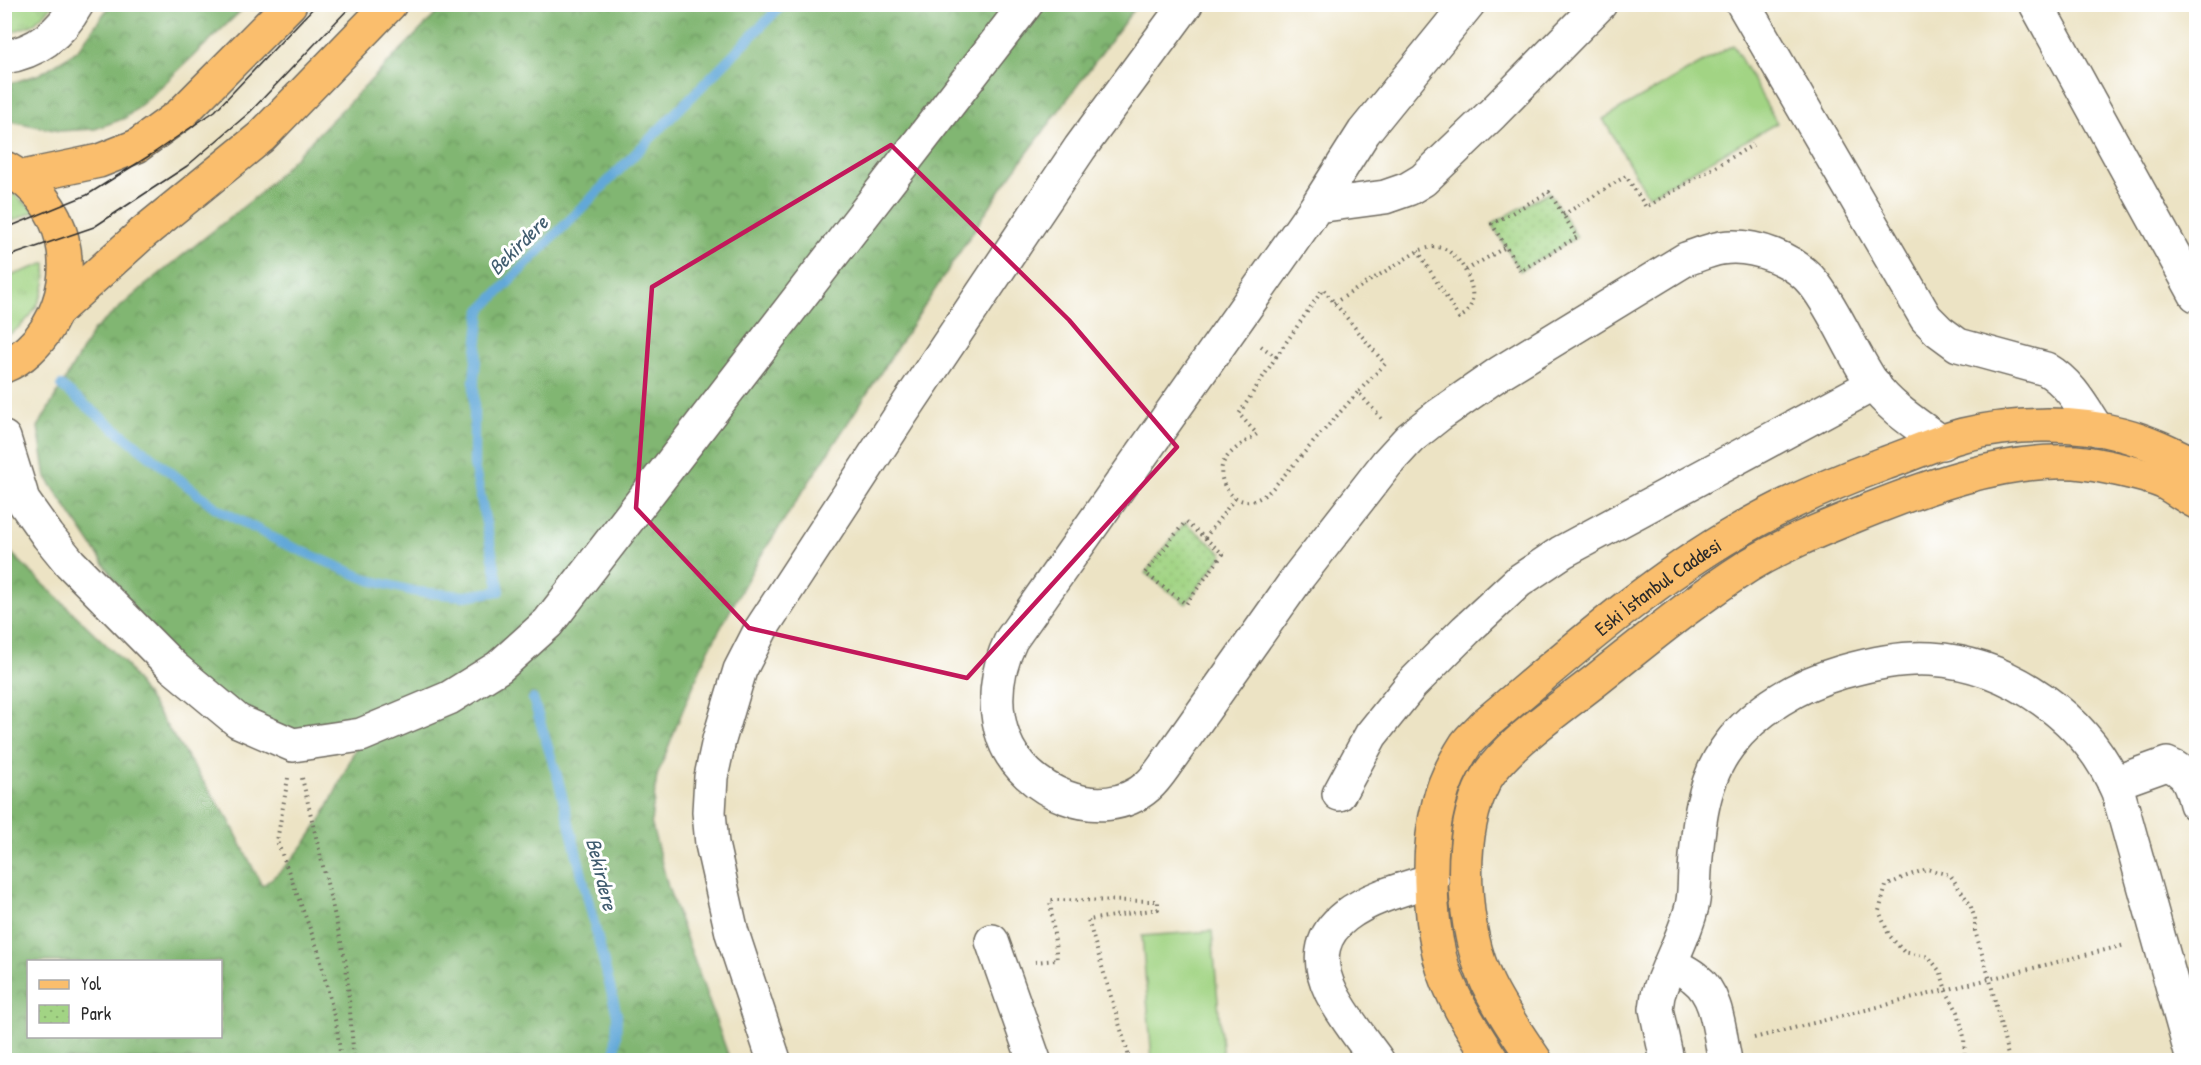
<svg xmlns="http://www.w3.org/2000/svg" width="2201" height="1065" viewBox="0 0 2201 1065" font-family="'Patrick Hand',sans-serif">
<defs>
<pattern id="grass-tufts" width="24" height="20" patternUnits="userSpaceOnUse" patternTransform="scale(1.5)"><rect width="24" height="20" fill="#a2d484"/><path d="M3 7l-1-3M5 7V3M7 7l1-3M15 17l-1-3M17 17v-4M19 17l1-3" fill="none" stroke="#8cb672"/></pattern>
<pattern id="forest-crowns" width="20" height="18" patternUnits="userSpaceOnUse" patternTransform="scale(1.5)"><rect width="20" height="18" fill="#81b672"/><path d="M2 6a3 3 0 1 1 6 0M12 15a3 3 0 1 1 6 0" fill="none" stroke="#6a945e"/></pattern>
<pattern id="park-dots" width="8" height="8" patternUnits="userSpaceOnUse" patternTransform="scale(1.5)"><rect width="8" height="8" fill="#a2d484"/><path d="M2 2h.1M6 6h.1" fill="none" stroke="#8cb672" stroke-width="1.8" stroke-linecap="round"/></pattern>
</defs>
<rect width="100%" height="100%" fill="#fff"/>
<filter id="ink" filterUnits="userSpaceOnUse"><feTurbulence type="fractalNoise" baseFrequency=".0167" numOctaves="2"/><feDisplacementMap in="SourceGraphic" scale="12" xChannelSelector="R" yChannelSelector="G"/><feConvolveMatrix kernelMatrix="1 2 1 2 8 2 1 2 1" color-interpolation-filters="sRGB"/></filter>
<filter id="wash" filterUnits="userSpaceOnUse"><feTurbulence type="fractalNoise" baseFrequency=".008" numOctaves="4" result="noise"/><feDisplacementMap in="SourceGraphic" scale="24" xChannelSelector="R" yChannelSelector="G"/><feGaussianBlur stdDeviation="1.35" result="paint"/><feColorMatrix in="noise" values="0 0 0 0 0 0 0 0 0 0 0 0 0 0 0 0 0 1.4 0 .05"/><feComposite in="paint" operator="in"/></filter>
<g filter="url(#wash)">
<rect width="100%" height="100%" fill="#ece3c4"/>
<g fill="url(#grass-tufts)" stroke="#668058" stroke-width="1.5">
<path d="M4,5L5,4L54,5L32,25L5,34Z"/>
<path d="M4,187L36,211L5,224Z"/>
<path d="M46,263C49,294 32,322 5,337V278Z"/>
</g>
<g fill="url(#forest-crowns)" stroke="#56704e" stroke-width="1.5" fill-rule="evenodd">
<path d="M110,5H247L148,99L125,118L95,129L59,131L5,120V85L40,74L77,51Z"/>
<path d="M445,5H1137L1003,186L758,560L708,651L680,717L657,776L651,822L668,887L730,1060H5L4,546L124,662L229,820L262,886C313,850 337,791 361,735L293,745L173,667L46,477L38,427L93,331L142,288L258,195ZM28,962H220V1036H28Z"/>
</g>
<g fill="url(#park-dots)" stroke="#668058" stroke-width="1.5">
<path d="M1549,192L1577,237L1520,271L1492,224Z"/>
<path d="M1185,522L1223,554L1186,604L1145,573Z"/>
</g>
<g fill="#a2d484" stroke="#668058" stroke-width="1.5">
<path d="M1733,45L1777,123L1648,196L1603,119Z"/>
<path d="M1212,931L1223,1060H1152L1142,936Z"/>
</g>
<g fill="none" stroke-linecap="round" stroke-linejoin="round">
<g stroke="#62a8d8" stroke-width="10">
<path d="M61,386L216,508L283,543L369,580L417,592L465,596L500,591L474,465V380L481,310L783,4"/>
<path d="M533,699L558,779L617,1015L615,1060"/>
</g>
</g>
</g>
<g filter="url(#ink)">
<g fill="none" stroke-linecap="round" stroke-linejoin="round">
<defs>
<g id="minor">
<path d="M1600,4L1492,114L1423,180L1408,189L1385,197L1317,206L1011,640C996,671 992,706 1004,739C1023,791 1102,827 1148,786C1155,780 1161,771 1166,764L1299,576L1387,463L1410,438L1439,415L1501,372L1686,259C1698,255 1709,250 1721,248C1753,243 1795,259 1815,285C1837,314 1852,353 1873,384C1890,408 1918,425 1942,443"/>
<path d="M1743,4L1926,318L1939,331L1958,345L2046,369C2070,383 2082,406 2097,429"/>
<path d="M2036,4L2196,295"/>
<path d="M4,57C37,52 61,33 77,4"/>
<path d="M1317,206L1364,132L1468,4"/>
<path d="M4,438L21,493"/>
<path d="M4,474L48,536L70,563L173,667L238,721L293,745L361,735L449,698L499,667L548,623L1026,4"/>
<path d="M2114,783L2167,764C2188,772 2191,784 2196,804"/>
<path d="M1339,794L1371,735L1412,684L1466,630L1519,581L1562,552L1874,384"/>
<path d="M992,941L1034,1060"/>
<path d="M1671,964C1679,968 1688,972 1695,978C1719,996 1719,1034 1725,1060"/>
<path d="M774,1060L732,933L712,844L709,812L711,777L719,740L740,670L761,629L902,413L1080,148L1186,4"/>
<path d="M1377,1060C1361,1038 1343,1016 1331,992C1295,917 1379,896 1432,880"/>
<path d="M1667,1060L1656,1009L1658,995C1667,966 1683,940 1691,910C1695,898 1694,883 1695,870C1698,827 1702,780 1729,745C1756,709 1800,684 1842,672C1871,664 1901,657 1931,659C2011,664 2088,719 2118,792L2193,1060"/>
</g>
<g id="major">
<path d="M23,177L99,161L137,146L181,114L290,4"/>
<path d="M59,309L143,233L261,137L390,4"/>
<path d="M4,366C22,359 38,343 48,327C81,271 66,201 7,169"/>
<path id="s1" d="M1492,1060C1472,1029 1449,994 1440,958C1429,912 1427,848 1439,803C1444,782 1455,761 1466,744C1471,737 1479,731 1485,724C1564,658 1649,582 1738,531C1785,503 1835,482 1886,463C1912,454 1937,442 1963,435C2010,423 2074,421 2121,434C2148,441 2172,453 2196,465"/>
<path d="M1535,1060C1519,1036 1501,1011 1488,984C1462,929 1456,837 1484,782C1502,747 1568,703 1600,677C1648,639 1696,599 1748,566C1781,546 1817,531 1854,516C1920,489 2002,458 2075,462C2097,464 2143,474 2163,482C2174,488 2185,496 2196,502"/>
</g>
</defs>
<use href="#minor" stroke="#6f6b61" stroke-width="36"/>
<use href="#major" stroke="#6f6b61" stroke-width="36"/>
<g stroke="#6f6b61" stroke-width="4" stroke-dasharray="1.5 4.5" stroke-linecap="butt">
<path d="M1563,215L1626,176L1646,207L1753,145"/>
<path d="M1466,270L1506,247L1520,271L1577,237L1549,192L1492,224L1506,247"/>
<path d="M1334,303L1418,251C1427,248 1435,245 1445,249C1462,257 1480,291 1469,309C1468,313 1462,316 1459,318L1418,251"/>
<path d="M1261,346L1276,357L1239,414L1257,434C1246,442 1227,451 1222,466C1218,483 1232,503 1250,501C1259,500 1265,495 1271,490L1358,392L1382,419"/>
<path d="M1276,357L1323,289L1385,364L1358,392"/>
<path d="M1205,538L1223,554L1186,604L1145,573L1185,522L1205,538L1235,498"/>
<path d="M288,778L277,841L318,950L337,1028L341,1060"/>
<path d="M302,778L346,963L354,1060"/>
<path d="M1035,962L1057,960L1050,900L1158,901V909L1088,920L1130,1060"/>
<path d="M1754,1038L2125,945"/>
<path d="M1965,1060L1964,1037L1958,1012L1946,991L1941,973L1929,957L1904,952L1889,935L1879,911L1886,886L1904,877L1927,869L1950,875L1970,904L1975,919V931L1990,980L2009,1060"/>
</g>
<use href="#minor" stroke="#fff" stroke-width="33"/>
<use href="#major" stroke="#fabe6d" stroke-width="33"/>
<g stroke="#2b2b2b" stroke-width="1.5">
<path d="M4,229L87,195L152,154L215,111L317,4"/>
<path d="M4,258L94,227L187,166L250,112L353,4"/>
</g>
</g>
</g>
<path fill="none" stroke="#c2185b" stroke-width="4.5" stroke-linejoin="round" d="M891,145L1069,320L1177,447L967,678L749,628L636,508L652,287Z"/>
<g text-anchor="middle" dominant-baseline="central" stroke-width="6" stroke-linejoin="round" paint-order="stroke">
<g font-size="20" fill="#2b2b2b" stroke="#fff">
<text stroke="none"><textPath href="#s1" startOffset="585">Eski İstanbul Caddesi</textPath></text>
</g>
<g font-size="21" font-style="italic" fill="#415d70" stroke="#fff">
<text transform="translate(518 245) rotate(-45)">Bekirdere</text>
<text transform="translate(602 874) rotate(76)">Bekirdere</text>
</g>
</g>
<rect width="2201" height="1065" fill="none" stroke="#fff" stroke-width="24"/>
<rect x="27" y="960" width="195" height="78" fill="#ffffff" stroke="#aaaaaa" stroke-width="1.5"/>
<rect x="39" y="980" width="30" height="9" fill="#fabe6d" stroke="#aaaaaa" stroke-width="1.5"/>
<text x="81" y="990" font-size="18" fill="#2b2b2b">Yol</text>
<rect x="39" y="1005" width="30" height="18" fill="url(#park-dots)" stroke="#aaaaaa" stroke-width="1.5"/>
<text x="81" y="1020" font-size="18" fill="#2b2b2b">Park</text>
</svg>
